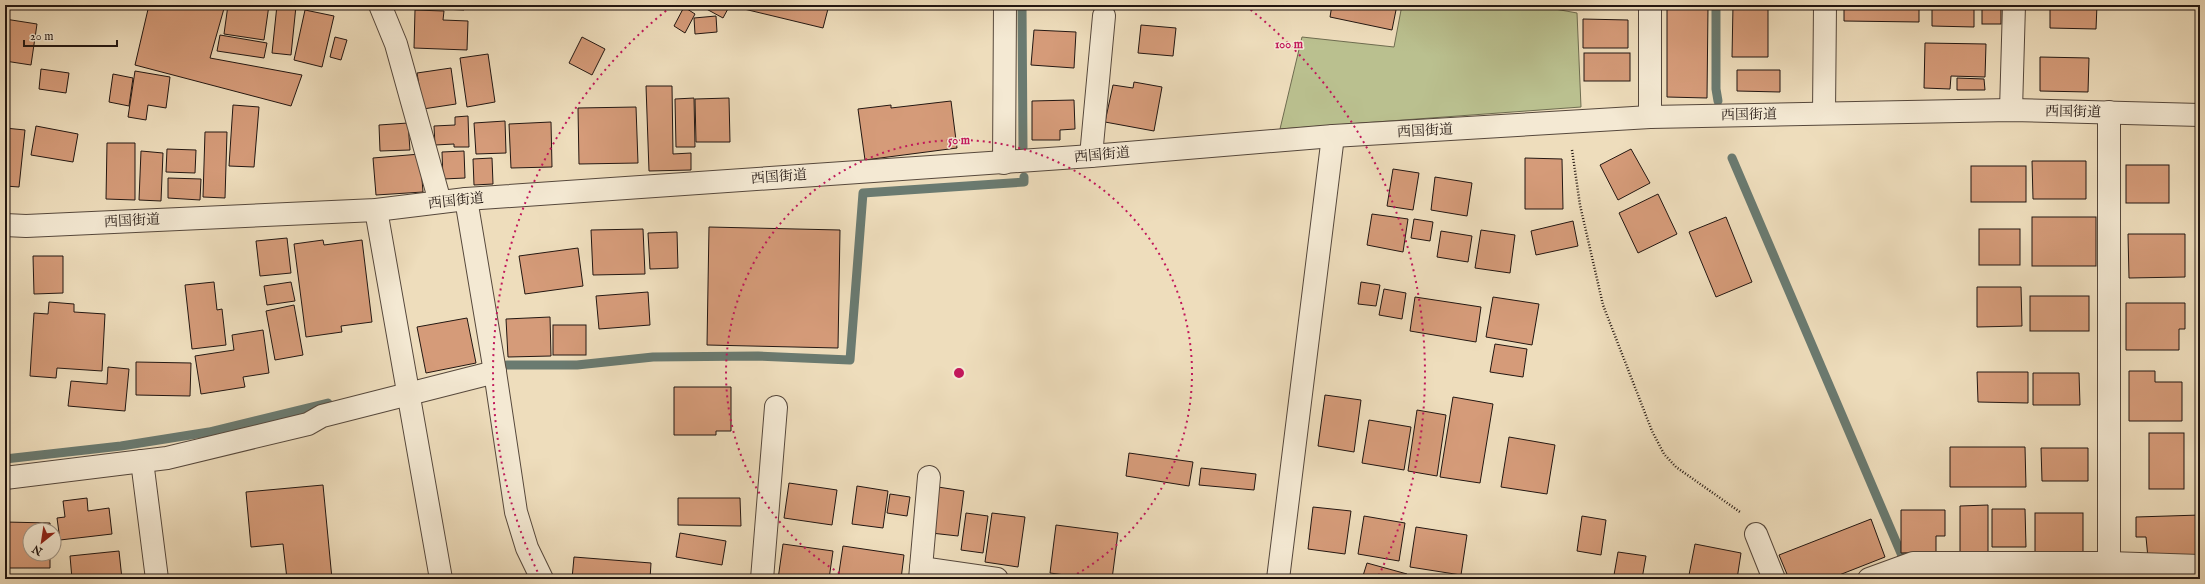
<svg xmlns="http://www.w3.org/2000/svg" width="2205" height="584" viewBox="0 0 2205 584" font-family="'IM FELL English','Noto Serif JP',serif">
<rect width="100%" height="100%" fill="#eeddbc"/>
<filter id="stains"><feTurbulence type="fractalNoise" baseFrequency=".005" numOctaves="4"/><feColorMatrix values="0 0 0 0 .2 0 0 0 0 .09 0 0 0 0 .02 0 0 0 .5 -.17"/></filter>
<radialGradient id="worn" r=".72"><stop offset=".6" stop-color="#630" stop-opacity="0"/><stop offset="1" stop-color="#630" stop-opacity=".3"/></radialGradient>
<path fill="#bac08f" stroke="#6e6c50" d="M1402,5H1533L1577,13L1581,107L1280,129L1302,37L1394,47Z"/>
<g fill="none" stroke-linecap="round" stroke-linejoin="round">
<g stroke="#6a7a70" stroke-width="9">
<path d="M1022,5L1023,148"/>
<path d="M1716,5V89L1718,101"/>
<path d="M1732,158L1912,579"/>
<path d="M507,365H577L653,357L758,356L850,360L863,193L1024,182V177"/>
<path d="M5,459L121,446L209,432L328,403"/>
</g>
</g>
<g fill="#d59b79" stroke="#231712">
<path d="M149,5H225L210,58L302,75L291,106L135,65Z"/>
<path d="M228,5H269L264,40L224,34Z"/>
<path d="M277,5L296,6L291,55L272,53Z"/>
<path d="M421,5H464V10L421,8Z"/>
<path d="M699,5H730L723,18Z"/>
<path d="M745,5H829L823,28L744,9Z"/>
<path d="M1332,5H1397L1392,30L1330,17Z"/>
<path d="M1733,5H1768V57H1732Z"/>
<path d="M1844,5H1919V22L1844,21Z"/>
<path d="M1932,5H1974V27L1932,26Z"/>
<rect x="1982" y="5" width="19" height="19"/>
<path d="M2050,5H2097L2096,29L2050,28Z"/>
<path d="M1667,6L1708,7L1707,98L1667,97Z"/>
<path d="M684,7L695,14L685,33L674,26Z"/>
<path d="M305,10L334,16L322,67L294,60Z"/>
<path d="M415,10L444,11L443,20L468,21L467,50L414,48Z"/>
<path d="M716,16L717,32L695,34L694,18Z"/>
<path d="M5,19L37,24L31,65L5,61Z"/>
<path d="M1583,19L1628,20V48H1583Z"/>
<path d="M1141,25L1176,28L1173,56L1138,53Z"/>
<path d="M1034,30L1076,32L1074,68L1031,65Z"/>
<path d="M220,35L267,43L264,58L217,51Z"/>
<path d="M335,37L347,40L341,60L330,57Z"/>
<path d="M582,37L605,49L592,75L569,63Z"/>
<path d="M1925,43L1986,44L1985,77L1951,76L1950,89L1924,88Z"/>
<rect x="1584" y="53" width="46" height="28"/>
<path d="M488,54L495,102L467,107L460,58Z"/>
<path d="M2040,57L2089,58L2088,92L2040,91Z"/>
<path d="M451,68L456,104L423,109L417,73Z"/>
<path d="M41,69L69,73L66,93L39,89Z"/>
<path d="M1737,70H1780V92L1737,91Z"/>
<path d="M135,71L170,77L166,108L148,105L146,120L128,117Z"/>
<path d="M113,74L133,78L129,106L109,102Z"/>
<path d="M1957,78L1984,79L1985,90H1957Z"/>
<path d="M1134,82L1162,87L1154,131L1105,122L1113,85L1133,88Z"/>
<path d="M646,86H672L673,154L691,153V170L649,171Z"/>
<path d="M694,98L695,147H676L675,99Z"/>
<path d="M729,98L730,142H696L695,99Z"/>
<path d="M1074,100L1075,129L1060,130V140H1032V101Z"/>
<path d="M951,101L957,148L865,160L858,109L891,105V108Z"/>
<path d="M233,105L259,107L254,167L229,166Z"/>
<path d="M636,107L638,163L579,164L578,108Z"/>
<path d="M468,116L469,147H454V144L435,145L434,126L455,125V117Z"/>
<path d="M505,121L506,153L476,154L474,123Z"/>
<path d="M551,122L552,167L511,168L509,124Z"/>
<path d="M408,123L410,150L380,151L379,125Z"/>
<path d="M36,126L78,134L73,162L31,155Z"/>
<path d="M5,128L25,130L19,187L5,186Z"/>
<path d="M205,132H227L225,198L203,197Z"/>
<path d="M107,143H135V200L106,199Z"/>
<path d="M167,149L196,150L195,173L166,172Z"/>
<path d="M1631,149L1650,183L1618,200L1600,165Z"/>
<path d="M141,151L163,153L161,201L139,200Z"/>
<path d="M464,151L465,178L443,179L442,152Z"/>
<path d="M420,154L423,192L376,195L373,158Z"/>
<path d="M492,158L493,184L474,185L473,159Z"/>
<path d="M1525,158L1562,159L1563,209H1525Z"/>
<path d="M2032,161H2086V199H2033Z"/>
<rect x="2126" y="165" width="43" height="38"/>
<rect x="1971" y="166" width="55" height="36"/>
<path d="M1393,169L1419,173L1413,210L1387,206Z"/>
<path d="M1435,177L1472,183L1467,216L1431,210Z"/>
<path d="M168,178L201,179L200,200L168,198Z"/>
<rect x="2196" y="185" width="4" height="93"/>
<path d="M1658,194L1677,234L1638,253L1619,213Z"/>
<path d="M1372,214L1408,219L1403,252L1367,245Z"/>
<path d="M1726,217L1752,282L1716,297L1689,232Z"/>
<rect x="2032" y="217" width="64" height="49"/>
<path d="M1414,219L1433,222L1430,241L1411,238Z"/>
<path d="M1573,221L1578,246L1536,255L1531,231Z"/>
<path d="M709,227L840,230L838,348L707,345Z"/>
<path d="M643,229L645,274L593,275L591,230Z"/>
<rect x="1979" y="229" width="41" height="36"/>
<path d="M1481,230L1515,235L1510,273L1475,268Z"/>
<path d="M1441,231L1472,236L1468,262L1437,257Z"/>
<path d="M677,232L678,268L650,269L648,233Z"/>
<path d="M2128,234H2185V277L2129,278Z"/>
<path d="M287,238L291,273L260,276L256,241Z"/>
<path d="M323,240L324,245L362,240L372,322L341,326L342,332L306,337L294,244Z"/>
<path d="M578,248L583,286L525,294L519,256Z"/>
<path d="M33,256H63V293L34,294Z"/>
<path d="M214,282L217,310L222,309L226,345L192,349L185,285Z"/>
<path d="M291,282L295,301L267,305L264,286Z"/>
<path d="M1361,282L1380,285L1376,306L1358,304Z"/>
<path d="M1977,287H2021L2022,326L1977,327Z"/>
<path d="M1384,289L1406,293L1402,319L1379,315Z"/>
<path d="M648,292L650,325L599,329L596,296Z"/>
<rect x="2030" y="296" width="59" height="35"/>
<path d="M1415,297L1481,307L1476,342L1410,331Z"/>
<path d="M1493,297L1539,304L1532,345L1486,337Z"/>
<path d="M49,302L74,304V312L105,314L102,371L57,368L56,378L30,376L34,313L48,314Z"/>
<path d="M2126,303H2185V329H2179V350H2126Z"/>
<path d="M294,305L303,355L275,360L266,311Z"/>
<path d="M550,317L551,356L508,357L506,319Z"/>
<path d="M467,318L476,363L426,373L417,327Z"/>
<rect x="553" y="325" width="33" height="30"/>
<path d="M263,330L269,373L243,377L245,387L201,394L195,356L234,350L232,335Z"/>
<path d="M1495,344L1527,349L1523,377L1490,372Z"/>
<path d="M136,362L191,363L190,396L136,395Z"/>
<path d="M108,367L129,369L125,411L68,406L71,381L107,384Z"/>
<path d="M2129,371H2155V382H2182V421H2129Z"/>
<path d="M1977,372H2028V403L1978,402Z"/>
<path d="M2033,373H2079L2080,405H2033Z"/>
<path d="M674,387H731V431H716V435H674Z"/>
<path d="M1325,395L1361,400L1354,452L1318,446Z"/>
<path d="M1453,397L1493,404L1480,483L1440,477Z"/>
<path d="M1417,410L1446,415L1437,476L1408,471Z"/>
<path d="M1369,420L1411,427L1404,470L1362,463Z"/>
<rect x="2149" y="433" width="35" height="56"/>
<path d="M1509,437L1555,445L1547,494L1501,487Z"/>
<path d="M1950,447H2025L2026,487H1950Z"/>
<path d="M2041,448H2088V481H2042Z"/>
<path d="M1129,453L1193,462L1189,486L1126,476Z"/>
<path d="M1201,468L1256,474L1254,490L1199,485Z"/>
<path d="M789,483L837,490L832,525L784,518Z"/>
<path d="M323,485L332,579H287L283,544L251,547L246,492Z"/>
<path d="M857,486L888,491L883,528L852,524Z"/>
<path d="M938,487L964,491L958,536L931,533Z"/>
<path d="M890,494L910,497L907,516L887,513Z"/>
<path d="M87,498L88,511L109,508L112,534L60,540L57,518L65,517L63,501Z"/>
<path d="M678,498H740L741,526L678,525Z"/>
<path d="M1988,505V554H1960V506Z"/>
<path d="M1313,507L1351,511L1345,554L1308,549Z"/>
<path d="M1992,509H2025L2026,547H1992Z"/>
<path d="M1901,510H1945V536H1936V552L1901,553Z"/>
<path d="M966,513L988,516L983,553L961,550Z"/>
<path d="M992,513L1025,517L1018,567L985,562Z"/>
<rect x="2035" y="513" width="48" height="40"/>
<path d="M2200,515V556L2148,558L2146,537H2136V517Z"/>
<path d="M1364,516L1405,523L1399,561L1358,554Z"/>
<path d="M1582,516L1606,520L1601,555L1577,551Z"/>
<path d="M1871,519L1885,557L1829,579H1789L1779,555Z"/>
<path d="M5,522L50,523V530H30V554H50V568H5Z"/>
<path d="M1056,525L1118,533L1112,579H1095L1050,573Z"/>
<path d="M1416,527L1467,535L1461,575L1410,567Z"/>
<path d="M680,533L726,541L722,565L676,557Z"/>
<path d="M783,544L833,551L829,579H778Z"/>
<path d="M1695,544L1741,553L1737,579H1708L1689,575Z"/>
<path d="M843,546L904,555L901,579H838Z"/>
<path d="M119,551L122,579H72L70,556Z"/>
<path d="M1618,552L1646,556L1642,579H1612V575H1614Z"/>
<path d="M574,557L651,563L650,579H572Z"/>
<path d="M1367,563L1407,574L1406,579H1362Z"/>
</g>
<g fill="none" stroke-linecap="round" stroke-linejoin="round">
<defs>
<g id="minor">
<path d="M380,5L396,44L440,202"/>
<path d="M2011,110L2014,5"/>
<path d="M2109,112V563"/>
<path d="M1824,113L1825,5"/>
<path d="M1650,117V5"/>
<path d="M1091,156L1104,16"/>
<path d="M1004,163L1005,5"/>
<path d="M466,199L495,372L516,512L527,548L542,579"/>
<path d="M376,210L441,579"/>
<path d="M5,225L26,226L376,210L466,199L1091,156L1333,136L1650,117L2011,110L2200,115"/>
<path d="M142,461L157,579"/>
<path d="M5,478L167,458L308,424L322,416L495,372"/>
<path d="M1756,534L1774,579"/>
<path d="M921,568L997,579"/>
<path d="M762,579L776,407"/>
<path d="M920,579L929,477"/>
<path d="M1278,579L1333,136"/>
<path d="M1869,579L1913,563H2109L2200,566"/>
</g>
</defs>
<use href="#minor" stroke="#56483c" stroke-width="24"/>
<path stroke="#231712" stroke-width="2.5" stroke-dasharray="1 2" stroke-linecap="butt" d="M1572,150L1580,205L1603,305L1652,431L1664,454L1676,467L1740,512"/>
<use href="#minor" stroke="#f4e9d3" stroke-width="22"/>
</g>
<g fill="none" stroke="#c2185b" stroke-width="2" stroke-dasharray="2 4">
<path d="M850 579A233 233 0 1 1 1068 579"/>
<path d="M540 577A466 466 0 0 1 672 6M1246 6A466 466 0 0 1 1378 577"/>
</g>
<g text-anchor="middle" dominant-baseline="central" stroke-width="3" stroke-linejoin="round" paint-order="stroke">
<g font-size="14" fill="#231712" stroke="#f4e9d3">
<text transform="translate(2073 112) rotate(1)">西国街道</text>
<text transform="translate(1749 115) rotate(-1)">西国街道</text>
<text transform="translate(1425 131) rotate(-3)">西国街道</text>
<text transform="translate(1102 155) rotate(-5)">西国街道</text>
<text transform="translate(779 177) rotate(-4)">西国街道</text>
<text transform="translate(456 201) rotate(-6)">西国街道</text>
<text transform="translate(132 221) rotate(-3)">西国街道</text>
</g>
</g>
<circle cx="959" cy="373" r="6" fill="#c2185b" stroke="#f4e9d3" stroke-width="2"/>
<g font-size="12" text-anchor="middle" font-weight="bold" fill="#c2185b" stroke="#f4e9d3" stroke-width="3" stroke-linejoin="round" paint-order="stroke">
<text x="1289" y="48">100 m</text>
<text x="959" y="144">50 m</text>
</g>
<rect width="2205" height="584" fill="none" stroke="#eeddbc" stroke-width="20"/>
<rect x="6" y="6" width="2193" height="572" fill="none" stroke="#231712" stroke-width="2"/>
<rect x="10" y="10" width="2185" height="564" fill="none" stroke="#231712"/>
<g transform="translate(42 542) rotate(210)"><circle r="19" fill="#f4e9d3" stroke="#a09586"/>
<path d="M0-3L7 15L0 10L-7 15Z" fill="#8f2418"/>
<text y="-6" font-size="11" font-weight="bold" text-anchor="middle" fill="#231712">N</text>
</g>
<path d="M24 40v6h93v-6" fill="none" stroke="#231712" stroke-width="2"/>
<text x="30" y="40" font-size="12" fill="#231712" stroke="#f4e9d3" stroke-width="3" paint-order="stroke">20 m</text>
<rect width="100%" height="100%" filter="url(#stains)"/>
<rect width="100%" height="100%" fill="url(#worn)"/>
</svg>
